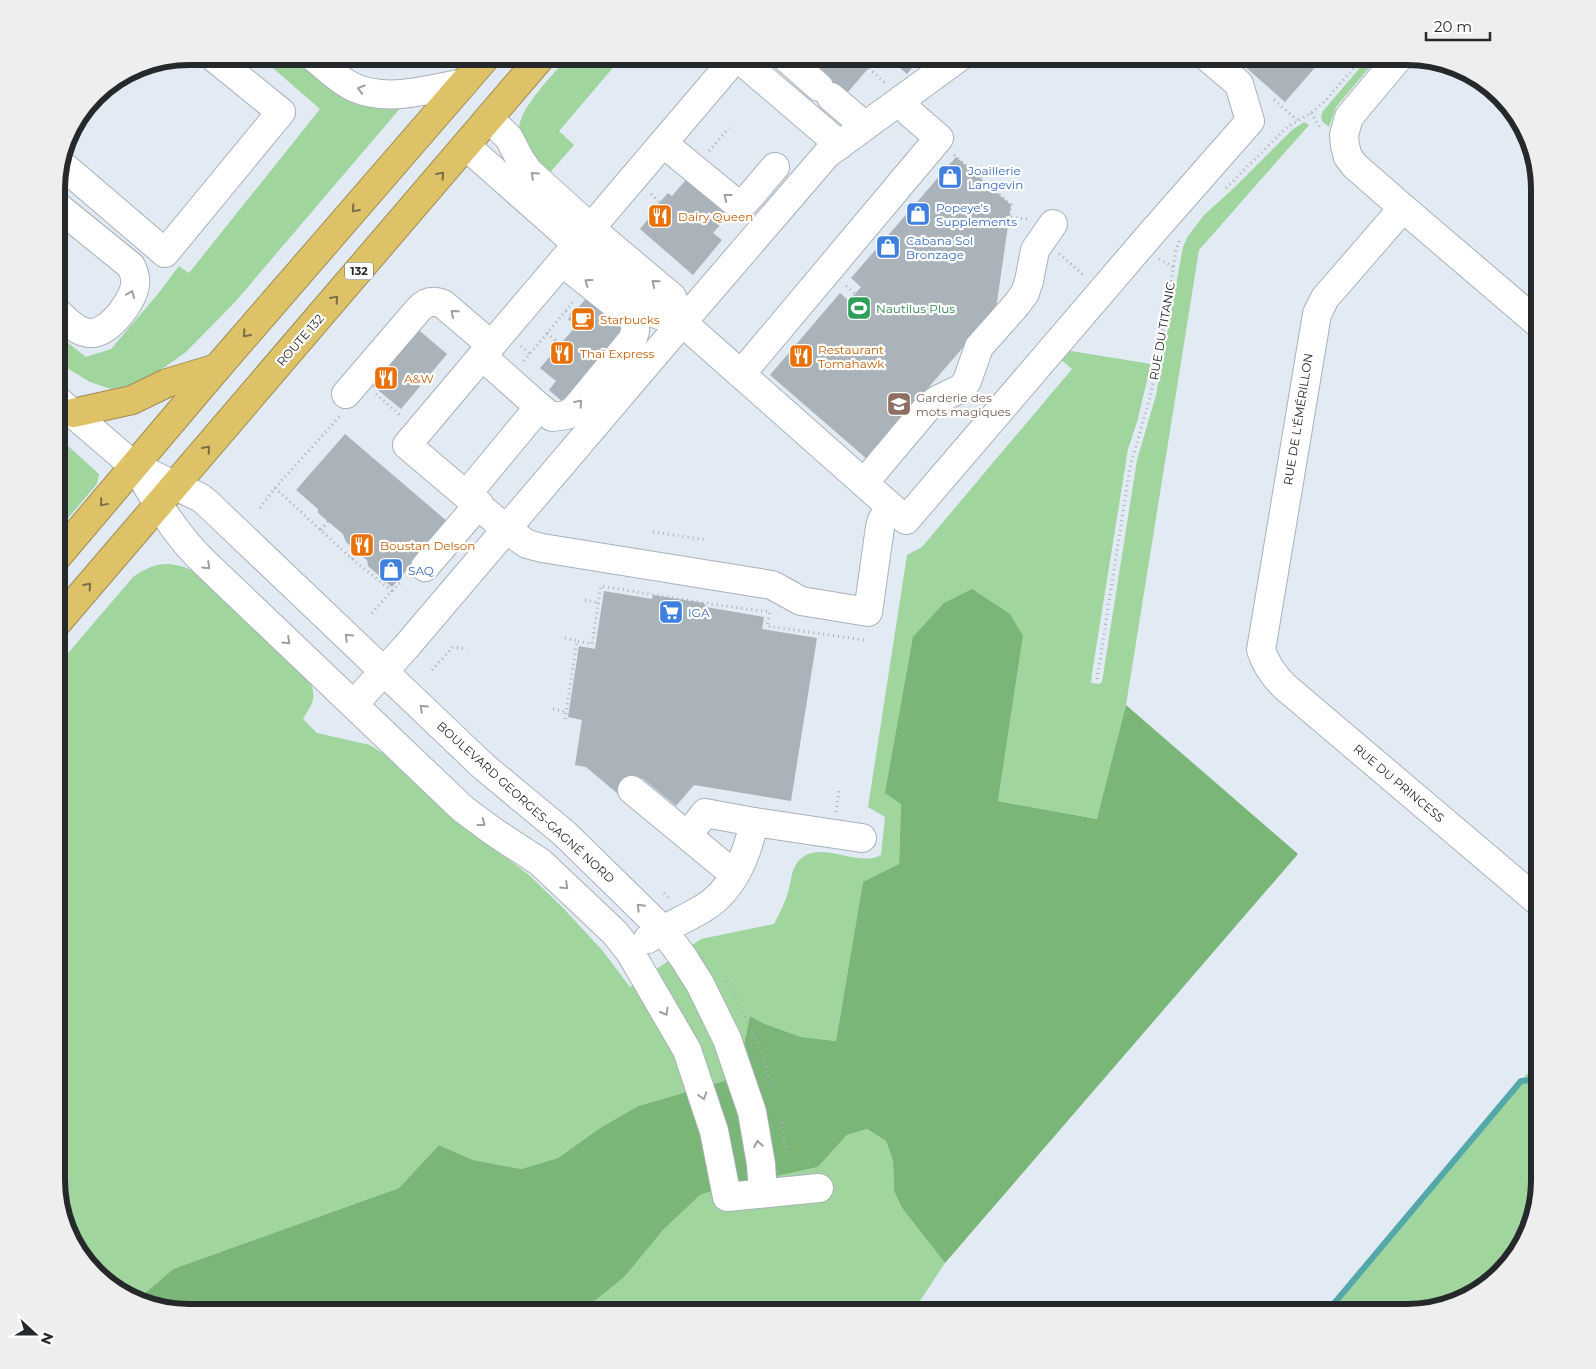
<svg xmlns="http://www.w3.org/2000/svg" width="1596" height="1369" viewBox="0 0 1596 1369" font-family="Montserrat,sans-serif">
<rect width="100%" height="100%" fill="#e2eaf4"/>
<g fill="#a0d59e">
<path d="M259,56H299L403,105L235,302L186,352L152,376L130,385L111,389L90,382L57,362V334L86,357L111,349L157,295L179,266L189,273L320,109Z"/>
<path d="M569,56H623L559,131L574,145L546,177C540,166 524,144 520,133C514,112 556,72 569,56Z"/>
<path d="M1370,56H1379L1336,107L1329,127L1322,121L1321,117L1323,111Z"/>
<path d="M1304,122L1309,125L1199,250L1126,705L1098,819L998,801L1023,636L901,803L899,864L863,883L836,1041L801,1037L765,1024L750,1016L743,1049L724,1081L638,1106L600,1128L558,1158L521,1169L473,1160L439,1145L399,1188L173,1269L136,1301L101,1280L70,1239L57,1188V666L133,577C157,561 168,561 195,571L308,678C318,697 313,703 303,719L317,733L370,745L390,758L489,845L528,874L564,909L602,950L630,987L701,939L774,924C779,914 785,903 788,892C791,883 791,871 797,863C817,836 856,869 881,855L885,817L868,807L907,555L922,547L1072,369L1059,358L1065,350L1151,364L1137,422L1128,449L1092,673L1091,683L1099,684L1102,682L1137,460L1156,395L1183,247L1188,236L1204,215L1236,186L1292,130Z"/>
<path d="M57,436L99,474L97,484L57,531Z"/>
<path d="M1538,1061L1540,1063V1180L1530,1231L1507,1268L1458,1303L1407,1313H1326Z"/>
<path d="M867,1129L886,1141L893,1161L894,1191L902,1208L945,1263L912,1313H575L592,1303L663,1230L700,1195L722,1188L818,1167L847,1135Z"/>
<path d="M327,1305L369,1310L372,1313H309Z"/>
</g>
<path fill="#79b678" d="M972,589L1010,614L1023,636L998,801L1097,819L1126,705L1298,854L945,1263L902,1208L894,1191L893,1161L886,1141L867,1129L847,1135L818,1167L722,1188L700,1195L663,1230L624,1277L592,1303L575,1313H372L369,1310L327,1305L309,1313H189L136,1301L173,1269L399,1188L439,1145L473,1160L521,1169L558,1158L600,1128L638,1106L724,1081L743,1049L750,1016L765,1024L801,1037L836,1041L863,882L899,864L901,804L885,793L913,637L944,603Z"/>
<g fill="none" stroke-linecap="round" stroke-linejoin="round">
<path stroke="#54a8a9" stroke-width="6" d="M1326,1313L1521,1081L1533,1080L1540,1084"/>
</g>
<g fill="#aab2ba">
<path d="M790,56H879L841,100L823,106L812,96Z"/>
<path d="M886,56H922L907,74Z"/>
<path d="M1233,56H1325L1285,102Z"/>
<path d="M956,157L1011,205L996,309L867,459L770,375L840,293L849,301L861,287L851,278Z"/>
<path d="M690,175L732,211L713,233L722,240L693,275L640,229L653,213L651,212L668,193L672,196Z"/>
<path d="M591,293L627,332L565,404L549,390L556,381L540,368L576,326L568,319Z"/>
<path d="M414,326L447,354L401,409L368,382Z"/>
<path d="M345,434L448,522L392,587L368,566L367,560L346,542L343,534L318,513V509L296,490Z"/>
<path d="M604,591L652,599L653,595L704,603L706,607L764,617L762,629L817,638L791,801L694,785L676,806L642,778L624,799L586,767L575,765L582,720L568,717L579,646L595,649Z"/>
</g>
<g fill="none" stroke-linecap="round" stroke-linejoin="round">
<defs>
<g id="minor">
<path d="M312,56C325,66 338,80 353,87C388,103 428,89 464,83"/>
<path d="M736,56L840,145"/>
<path d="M784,56L819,87"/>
<path d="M1400,56L1349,117L1344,135L1345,146L1348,157L1355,166L1403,208L1540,325"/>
<path d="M831,97L865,126"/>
<path d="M489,118L509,138L521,161L529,172L603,239L672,297L682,322"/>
<path d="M663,143L736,203H742L746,201L775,167"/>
<path d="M466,146L656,314L682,322L891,507L882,520L880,527L868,612L801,601L772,585L542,548L527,544L506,529L407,445L482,356"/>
<path d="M61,164L165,253L281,112L212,56"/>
<path d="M1403,208L1325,298L1317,314L1261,650C1266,665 1273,675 1284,686L1540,903"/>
<path d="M57,312C66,320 76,332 89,333C108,335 133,302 135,285C136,278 134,272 131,266L57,206"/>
<path d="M741,374L939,138L910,113L902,99"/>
<path d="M346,394L418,310C425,302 433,300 443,304L491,345"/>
<path d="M57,400L134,466L201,498L207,503L483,766L565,834L662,929L683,957L700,984L727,1039L752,1112L761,1164L763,1193"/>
<path d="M539,407L552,417L567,415L575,409L632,340C636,331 637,326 631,317L562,262"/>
<path d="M864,483L927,408L937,400L962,388L967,381L979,347L1017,304L1025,293L1029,281L1035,250L1053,224"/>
<path d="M146,484C164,514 180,539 205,563L463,809L494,832L540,862L615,933L630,952L687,1050L714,1131L727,1197L819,1188"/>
<path d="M467,494L539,407L482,356L737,56"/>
<path d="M891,507L906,520L1150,235L1250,121L1239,84L1206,56"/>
<path d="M425,567L479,504"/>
<path d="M354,704L406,647L662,346L827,154L961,56"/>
<path d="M632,790L735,875"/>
<path d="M688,835L705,813L754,822"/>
<path d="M648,939C665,927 684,920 702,909C733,891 747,856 754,822L862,838"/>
</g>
<g id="highway">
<path d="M73,413L132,400L167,383L217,368"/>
<path d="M57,557L217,368L487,56"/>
<path d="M57,623L542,56"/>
</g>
</defs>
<use href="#minor" stroke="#a9b1ba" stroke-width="30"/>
<use href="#highway" stroke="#9e8c52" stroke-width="30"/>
<g stroke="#a9b0b8" stroke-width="3" stroke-dasharray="1 4" stroke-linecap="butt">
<path d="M869,68L885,83"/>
<path d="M1274,100L1297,120"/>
<path d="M1311,113L1321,129"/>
<path d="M709,151L729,128"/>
<path d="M954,155L1011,205L1009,217L1027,219"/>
<path d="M1226,188L1287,127L1311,113L1326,100L1364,56"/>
<path d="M651,194L659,202"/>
<path d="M1059,254L1085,276"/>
<path d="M1159,259L1174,267"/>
<path d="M846,286L855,294"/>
<path d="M566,311L572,316"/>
<path d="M547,333L560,344"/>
<path d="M521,346L530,354"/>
<path d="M524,361L573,302L572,300"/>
<path d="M376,394L402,417"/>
<path d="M275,488L340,416"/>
<path d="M260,508L275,488L352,559L392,591L371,614"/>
<path d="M321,530L328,521"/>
<path d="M653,532L707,540"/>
<path d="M352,559L358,553"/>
<path d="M392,591L402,581L399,578"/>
<path d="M585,600L599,603"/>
<path d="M565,638L577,641"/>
<path d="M432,670L453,647L467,649"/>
<path d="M1097,679L1130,467L1150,397L1158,359L1176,251L1180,238"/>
<path d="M553,709L566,712"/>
<path d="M565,719L577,641L592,644L601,586L704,603L770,612L767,626L864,640"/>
<path d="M836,812L839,790"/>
<path d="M664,893L670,900"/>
<path d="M725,976L749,1024"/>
<path d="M751,1029L760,1049L774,1094"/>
<path d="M781,1122L787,1156"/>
</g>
<use href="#minor" stroke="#fff" stroke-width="28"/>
<use href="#highway" stroke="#dec267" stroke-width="28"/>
</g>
<defs><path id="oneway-chevron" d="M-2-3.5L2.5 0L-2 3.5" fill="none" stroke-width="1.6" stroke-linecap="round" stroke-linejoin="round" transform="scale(1.25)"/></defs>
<g stroke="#9d9fa0">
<use href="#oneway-chevron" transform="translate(361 89) rotate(-163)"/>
<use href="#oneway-chevron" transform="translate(534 175) rotate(-138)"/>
<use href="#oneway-chevron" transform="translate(727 197) rotate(-142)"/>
<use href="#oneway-chevron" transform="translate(588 282) rotate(-144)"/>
<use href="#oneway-chevron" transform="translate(655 283) rotate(-140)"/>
<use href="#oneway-chevron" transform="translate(131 294) rotate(-68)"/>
<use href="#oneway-chevron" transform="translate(454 313) rotate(-139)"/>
<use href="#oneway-chevron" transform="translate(579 403) rotate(-49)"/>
<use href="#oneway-chevron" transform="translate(207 566) rotate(44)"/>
<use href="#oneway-chevron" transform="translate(348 637) rotate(-136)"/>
<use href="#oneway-chevron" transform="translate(287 641) rotate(43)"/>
<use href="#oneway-chevron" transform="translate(423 708) rotate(-136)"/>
<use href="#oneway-chevron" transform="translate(482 823) rotate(37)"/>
<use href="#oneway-chevron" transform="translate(565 886) rotate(43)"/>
<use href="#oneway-chevron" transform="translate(640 907) rotate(-134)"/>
<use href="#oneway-chevron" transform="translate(665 1012) rotate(60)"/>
<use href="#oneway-chevron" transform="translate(703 1096) rotate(72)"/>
<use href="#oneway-chevron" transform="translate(758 1144) rotate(-99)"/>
</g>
<g stroke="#796e47">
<use href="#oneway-chevron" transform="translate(441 175) rotate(-49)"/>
<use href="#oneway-chevron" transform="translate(355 209) rotate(131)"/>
<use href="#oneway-chevron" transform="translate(335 299) rotate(-49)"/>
<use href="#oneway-chevron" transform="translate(246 334) rotate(131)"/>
<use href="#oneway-chevron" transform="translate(207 449) rotate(-49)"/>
<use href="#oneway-chevron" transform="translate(103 503) rotate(130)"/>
<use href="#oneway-chevron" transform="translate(88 586) rotate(-49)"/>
</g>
<defs>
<symbol id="shop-square" viewBox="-11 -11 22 22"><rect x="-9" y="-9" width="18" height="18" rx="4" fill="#3f7fe0" stroke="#fff"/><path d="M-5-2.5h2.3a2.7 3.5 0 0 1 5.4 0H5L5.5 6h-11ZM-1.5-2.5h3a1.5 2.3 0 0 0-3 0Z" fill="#fff"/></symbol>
<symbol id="restaurant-square" viewBox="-11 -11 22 22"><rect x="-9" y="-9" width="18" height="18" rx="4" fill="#e8710a" stroke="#fff"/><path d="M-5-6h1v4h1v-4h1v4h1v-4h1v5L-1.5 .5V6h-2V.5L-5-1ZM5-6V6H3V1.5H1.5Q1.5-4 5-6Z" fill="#fff"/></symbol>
<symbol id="stadium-square" viewBox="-11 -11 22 22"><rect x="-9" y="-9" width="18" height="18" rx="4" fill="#2e9e5b" stroke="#fff"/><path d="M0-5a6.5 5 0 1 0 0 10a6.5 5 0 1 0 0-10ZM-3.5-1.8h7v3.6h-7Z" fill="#fff"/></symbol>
<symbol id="cafe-square" viewBox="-11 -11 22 22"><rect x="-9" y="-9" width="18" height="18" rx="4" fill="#e8710a" stroke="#fff"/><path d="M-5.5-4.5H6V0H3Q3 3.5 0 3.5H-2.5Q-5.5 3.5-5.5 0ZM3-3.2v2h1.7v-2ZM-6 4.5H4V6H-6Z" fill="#fff"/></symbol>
<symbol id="school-square" viewBox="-11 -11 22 22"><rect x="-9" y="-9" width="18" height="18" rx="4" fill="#8d6e63" stroke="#fff"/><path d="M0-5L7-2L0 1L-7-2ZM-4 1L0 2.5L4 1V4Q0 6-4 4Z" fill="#fff"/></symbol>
<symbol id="supermarket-square" viewBox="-11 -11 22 22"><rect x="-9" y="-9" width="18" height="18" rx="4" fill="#3f7fe0" stroke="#fff"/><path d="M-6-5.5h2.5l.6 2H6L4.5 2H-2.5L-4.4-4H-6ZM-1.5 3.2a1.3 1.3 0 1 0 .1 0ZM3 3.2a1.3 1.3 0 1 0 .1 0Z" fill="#fff"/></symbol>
</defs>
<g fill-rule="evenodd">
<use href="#shop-square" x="936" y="163" width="28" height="28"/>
<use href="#shop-square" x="904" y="200" width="28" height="28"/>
<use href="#restaurant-square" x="646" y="202" width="28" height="28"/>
<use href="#shop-square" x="874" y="233" width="28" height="28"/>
<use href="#stadium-square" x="845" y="294" width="28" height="28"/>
<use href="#cafe-square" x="569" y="305" width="28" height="28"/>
<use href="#restaurant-square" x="548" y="339" width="28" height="28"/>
<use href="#restaurant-square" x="787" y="342" width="28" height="28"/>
<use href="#restaurant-square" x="372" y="364" width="28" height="28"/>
<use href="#school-square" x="885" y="390" width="28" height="28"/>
<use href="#restaurant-square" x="348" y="531" width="28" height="28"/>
<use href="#shop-square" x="377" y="556" width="28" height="28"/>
<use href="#supermarket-square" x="657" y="598" width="28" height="28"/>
</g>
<g text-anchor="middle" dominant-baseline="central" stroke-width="4.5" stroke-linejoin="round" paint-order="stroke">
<rect fill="#fff" stroke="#67696b" stroke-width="1" x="345" y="262.5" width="28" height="17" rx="4"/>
<g font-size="11" font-weight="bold" fill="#26292c">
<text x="359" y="271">132</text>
</g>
<g font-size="12" fill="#366cbe" stroke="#fff" text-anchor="start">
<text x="968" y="170">Joaillerie<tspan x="968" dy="14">Langevin</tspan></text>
<text x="936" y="207">Popeye's<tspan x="936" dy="14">Supplements</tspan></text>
<text x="906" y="240">Cabana Sol<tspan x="906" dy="14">Bronzage</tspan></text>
<text x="408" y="570">SAQ</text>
<text x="688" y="612">IGA</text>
</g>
<g font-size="12" fill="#c56008" stroke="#fff" text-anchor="start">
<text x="678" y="216">Dairy Queen</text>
<text x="600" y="319">Starbucks</text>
<text x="818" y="349">Restaurant<tspan x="818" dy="14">Tomahawk</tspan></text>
<text x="580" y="353">Thaï Express</text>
<text x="404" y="378">A&amp;W</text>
<text x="380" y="545">Boustan Delson</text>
</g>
<g font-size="12" fill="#27864d" stroke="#fff" text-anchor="start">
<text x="876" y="308">Nautilus Plus</text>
</g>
<g font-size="12" fill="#26292c" stroke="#fff">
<text transform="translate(1162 331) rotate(-80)">RUE DU TITANIC</text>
<text transform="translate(300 340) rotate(-49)">ROUTE 132</text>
<text transform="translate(1298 419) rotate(-81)">RUE DE L'ÉMÉRILLON</text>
<text transform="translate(1399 783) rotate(40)">RUE DU PRINCESS</text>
<text transform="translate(526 802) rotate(42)">BOULEVARD GEORGES-GAGNÉ NORD</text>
</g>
<g font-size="12" fill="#785e54" stroke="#fff" text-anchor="start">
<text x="916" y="397">Garderie des<tspan x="916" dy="14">mots magiques</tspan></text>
</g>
</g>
<path d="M0 0H1596V1369H0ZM189 65H1407A124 124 0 0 1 1531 189V1180A124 124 0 0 1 1407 1304H189A124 124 0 0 1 65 1180V189A124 124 0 0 1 189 65Z" fill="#eee" fill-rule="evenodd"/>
<path fill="none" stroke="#26292c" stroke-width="6" d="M189 65H1407A124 124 0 0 1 1531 189V1180A124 124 0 0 1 1407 1304H189A124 124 0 0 1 65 1180V189A124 124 0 0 1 189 65Z"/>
<g transform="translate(35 1334) rotate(111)" stroke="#ffffff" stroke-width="4" paint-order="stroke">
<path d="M0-4L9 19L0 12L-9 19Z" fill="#26292c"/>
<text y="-8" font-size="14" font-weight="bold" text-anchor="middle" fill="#26292c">N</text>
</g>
<path d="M1426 32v8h64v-8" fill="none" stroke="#26292c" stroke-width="2.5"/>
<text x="1434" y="32" font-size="15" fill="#26292c" stroke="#ffffff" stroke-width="4" paint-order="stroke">20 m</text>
</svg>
